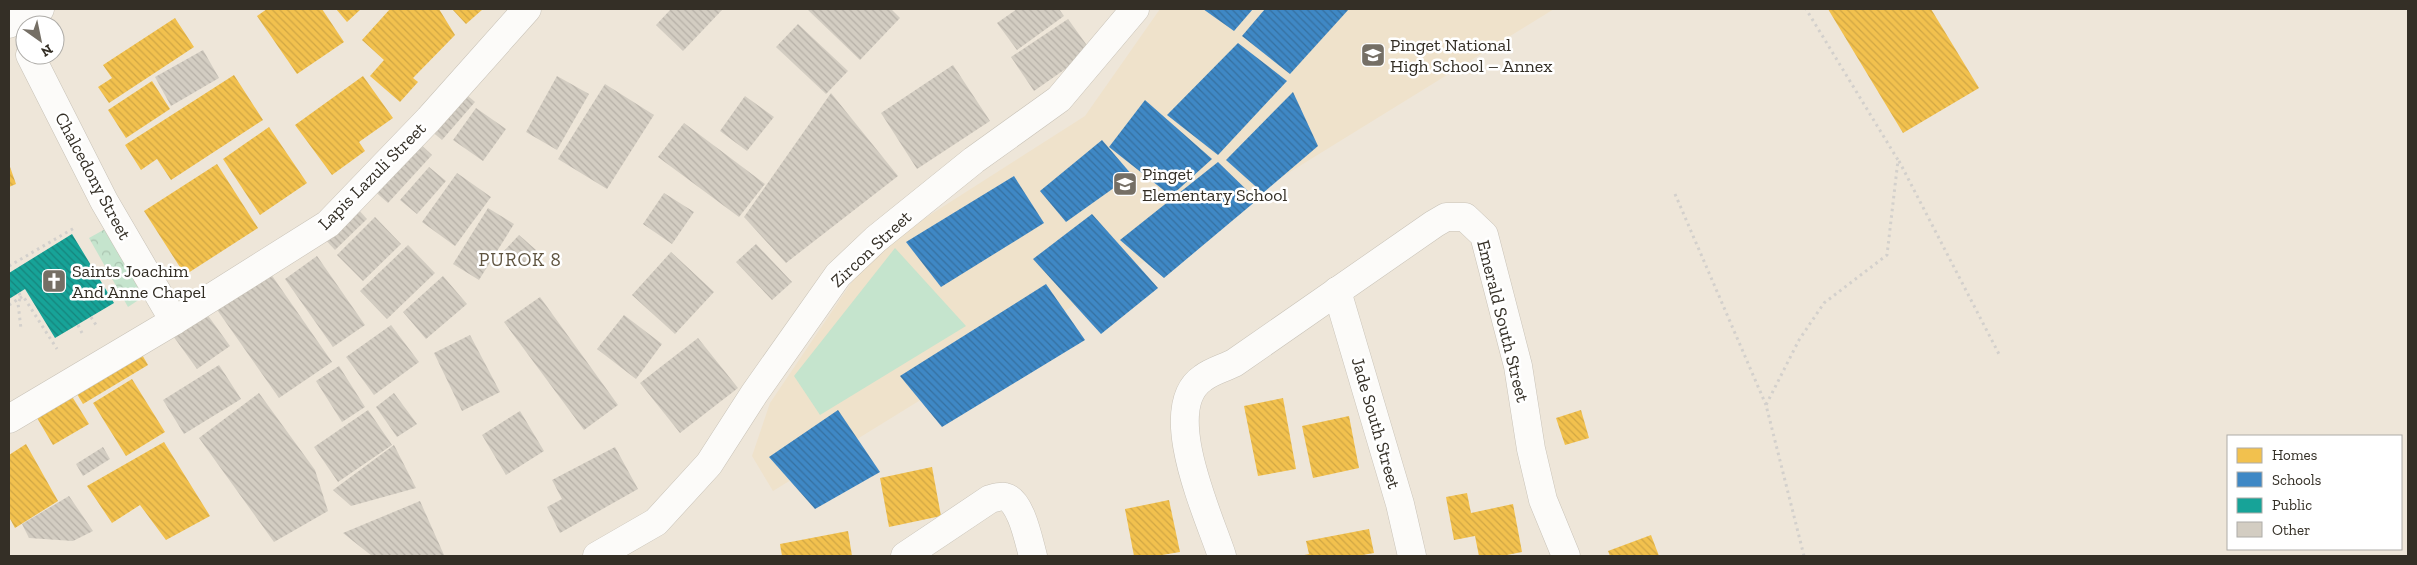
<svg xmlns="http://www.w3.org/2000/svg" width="2417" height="565" viewBox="0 0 2417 565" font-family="'Zilla Slab',serif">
<defs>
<pattern id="forest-crowns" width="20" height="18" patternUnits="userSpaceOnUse" patternTransform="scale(1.25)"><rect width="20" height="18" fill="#c5e4cd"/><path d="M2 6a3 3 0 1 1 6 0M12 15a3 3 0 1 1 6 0" fill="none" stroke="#aac4b0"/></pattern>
<pattern id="homes-back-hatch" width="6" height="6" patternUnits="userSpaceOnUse" patternTransform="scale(1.25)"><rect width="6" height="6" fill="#f2c14e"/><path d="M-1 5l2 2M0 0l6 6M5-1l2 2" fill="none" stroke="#d0a644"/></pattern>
<pattern id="schools-back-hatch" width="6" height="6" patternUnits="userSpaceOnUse" patternTransform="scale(1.25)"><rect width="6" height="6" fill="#3f88c5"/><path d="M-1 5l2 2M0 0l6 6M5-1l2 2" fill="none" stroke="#3670a0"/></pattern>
<pattern id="public-back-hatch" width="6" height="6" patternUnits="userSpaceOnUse" patternTransform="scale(1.25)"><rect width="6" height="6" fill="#17a398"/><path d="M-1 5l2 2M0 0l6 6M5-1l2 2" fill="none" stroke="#16857c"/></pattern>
<pattern id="building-back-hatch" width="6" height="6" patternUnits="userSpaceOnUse" patternTransform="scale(1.25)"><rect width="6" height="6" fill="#d3cdc2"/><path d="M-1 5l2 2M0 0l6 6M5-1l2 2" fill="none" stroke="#b6b0a7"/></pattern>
</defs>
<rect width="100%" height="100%" fill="#eee6d9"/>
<path fill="#efe2cb" d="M1160,9H1554L773,491L752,456L770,403L872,252L1085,116Z"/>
<path fill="url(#forest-crowns)" d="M107,228L146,295L128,307L89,238Z"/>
<path fill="#c5e4cd" d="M895,248L966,326L820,415L794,376Z"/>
<g fill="url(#homes-back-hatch)">
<path d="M267,9H322L344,42L297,74L257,16Z"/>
<path d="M336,9H361L347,22Z"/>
<path d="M390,9H439L455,35L413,78L418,82L400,102L370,76L384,60L362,40Z"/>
<path d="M452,9H483L466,24Z"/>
<path d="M1828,9H1931L1979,88L1903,133Z"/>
<path d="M175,18L194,47L109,103L98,87L112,78L103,65Z"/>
<path d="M234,75L263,120L171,180L157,159L141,170L125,145Z"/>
<path d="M363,76L393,118L359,142L365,151L332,175L295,125Z"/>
<path d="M152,81L170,109L126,138L108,110Z"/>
<path d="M269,127L307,183L260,215L223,159Z"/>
<path d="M9,164L16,184L9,187Z"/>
<path d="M217,164L258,228L185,275L144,211Z"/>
<path d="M137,346L148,365L83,404L72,386Z"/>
<path d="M132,379L165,432L126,456L93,403Z"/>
<path d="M68,390L89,424L53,445L33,411Z"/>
<path d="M1283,398L1296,469L1258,476L1244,406Z"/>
<path d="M1581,410L1589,438L1565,445L1556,418Z"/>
<path d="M1349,416L1359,468L1313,478L1302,426Z"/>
<path d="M164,442L210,516L166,540L140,505L112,523L87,486Z"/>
<path d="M26,444L58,501L15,528L9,517V455Z"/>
<path d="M932,467L941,516L889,527L880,478Z"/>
<path d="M1467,493L1471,513L1513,504L1522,552L1502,556H1479L1475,536L1454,540L1446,497Z"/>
<path d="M1169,500L1180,552L1156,556H1134L1125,509Z"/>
<path d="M1369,529L1374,553L1357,556H1300L1309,554L1306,541Z"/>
<path d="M848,531L852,556H782L780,544Z"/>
<path d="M1651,535L1659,556H1610L1608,551Z"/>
</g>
<g fill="url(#schools-back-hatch)">
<path d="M1203,9H1253L1234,31Z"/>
<path d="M1265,9H1349L1290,74L1242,36Z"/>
<path d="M1238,43L1287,81L1218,155L1167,115Z"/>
<path d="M1293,92L1318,146L1263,193L1226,160Z"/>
<path d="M1145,100L1212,159L1171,196L1109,147Z"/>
<path d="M1102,140L1132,175L1066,222L1040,191Z"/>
<path d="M1218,162L1257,200L1164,278L1120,240Z"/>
<path d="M1014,176L1044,223L941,287L906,242Z"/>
<path d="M1092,214L1158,288L1101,334L1033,259Z"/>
<path d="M1046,284L1085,340L942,427L900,376Z"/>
<path d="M838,410L880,472L815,509L769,457Z"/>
</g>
<path fill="url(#public-back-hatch)" d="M72,234L114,303L55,338L25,289L9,299V273Z"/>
<g fill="url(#building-back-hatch)">
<path d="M671,9H720L722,10L683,51L656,25Z"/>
<path d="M807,9H891L900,18L860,60Z"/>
<path d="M1017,9H1059L1064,16L1017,50L997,23Z"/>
<path d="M1068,19L1091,51L1034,91L1011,57Z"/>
<path d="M798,24L848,71L826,94L776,47Z"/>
<path d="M203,50L219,78L171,106L155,77Z"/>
<path d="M953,65L990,121L917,169L881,113Z"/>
<path d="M557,76L589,94L557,150L526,132Z"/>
<path d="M605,84L654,115L607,189L558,159Z"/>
<path d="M461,90L475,102L442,140L428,128Z"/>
<path d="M831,93L898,176L786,263L744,217Z"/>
<path d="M745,96L774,117L747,151L720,131Z"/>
<path d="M476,108L506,129L483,161L453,140Z"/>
<path d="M684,123L765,184L739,217L658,157Z"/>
<path d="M417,141L432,155L388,203L372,189Z"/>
<path d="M429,167L446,181L417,214L400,200Z"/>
<path d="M457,173L491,197L455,246L422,222Z"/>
<path d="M664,193L694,212L672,244L643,224Z"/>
<path d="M354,205L367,219L335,250L323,237Z"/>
<path d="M488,208L514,224L479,280L453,264Z"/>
<path d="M375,217L401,244L363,281L337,255Z"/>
<path d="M519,235L536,250L520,268L503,252Z"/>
<path d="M756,244L792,282L772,300L736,262Z"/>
<path d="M408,245L435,273L387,319L360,291Z"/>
<path d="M671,252L714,292L675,334L632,295Z"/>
<path d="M317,256L365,325L333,347L285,279Z"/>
<path d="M266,267L332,362L279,398L213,304Z"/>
<path d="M443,276L467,304L426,339L403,312Z"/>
<path d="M540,297L618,405L584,430L504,322Z"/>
<path d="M204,310L230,346L197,369L171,333Z"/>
<path d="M624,315L662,344L636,379L597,349Z"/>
<path d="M391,325L419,362L374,395L346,357Z"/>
<path d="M470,335L500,392L462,411L434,353Z"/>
<path d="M698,338L738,388L680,433L640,383Z"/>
<path d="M219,365L241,399L184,434L163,400Z"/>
<path d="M339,366L365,407L342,422L316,381Z"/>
<path d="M259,393L315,470L328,511L274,542L199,438Z"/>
<path d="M394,393L417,424L397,437L376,407Z"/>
<path d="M368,410L392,445L338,482L314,447Z"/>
<path d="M520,411L544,451L506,475L482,435Z"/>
<path d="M394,445L416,488L351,506L333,490Z"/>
<path d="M103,447L110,459L83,476L76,464Z"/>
<path d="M615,447L638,489L560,533L547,507L562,499L552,480Z"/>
<path d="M69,496L93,531L73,541L29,538L22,524Z"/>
<path d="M420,501L444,555L372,556L343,533Z"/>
</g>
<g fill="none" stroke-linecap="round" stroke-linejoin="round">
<defs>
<g id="minor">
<path d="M9,24L40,9"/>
<path d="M30,55L104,201L174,321"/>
<path d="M1337,291L1400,504L1412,556"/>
<path d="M9,419L174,321L328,224L429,119L527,9"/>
<path d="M597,556L656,522L709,464L754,394L838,275L876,239L974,160L1059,99L1135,9"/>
<path d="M905,556L990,499C994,498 1001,496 1005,497C1021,500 1029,542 1033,556"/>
<path d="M1222,556C1209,516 1158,408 1203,378C1212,371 1224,368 1234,363L1434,224L1446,217H1465L1484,235L1518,366L1531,449L1543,500L1566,556"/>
</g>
</defs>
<use href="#minor" stroke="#c8c2b7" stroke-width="29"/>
<g stroke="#d3d0cc" stroke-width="3" stroke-dasharray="2.5 4" stroke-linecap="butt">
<path d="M1899,161L2000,356"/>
<path d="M1675,194L1766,405"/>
<path d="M9,266L76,227"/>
<path d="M19,293L21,297L18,303L21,329"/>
<path d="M9,305L23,296L57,349"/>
<path d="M91,317L96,325"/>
<path d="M78,325L82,333"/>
<path d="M1804,556L1766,405L1799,340L1824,303L1887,255L1898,160L1806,9"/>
</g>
<use href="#minor" stroke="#fcfbf9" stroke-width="28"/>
</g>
<defs>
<symbol id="school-square" viewBox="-11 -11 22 22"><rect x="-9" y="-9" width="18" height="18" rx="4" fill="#756f65" stroke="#fff"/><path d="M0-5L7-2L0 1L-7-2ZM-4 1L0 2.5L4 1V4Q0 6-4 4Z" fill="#fff"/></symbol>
<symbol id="church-square" viewBox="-11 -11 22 22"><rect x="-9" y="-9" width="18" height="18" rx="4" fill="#756f65" stroke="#fff"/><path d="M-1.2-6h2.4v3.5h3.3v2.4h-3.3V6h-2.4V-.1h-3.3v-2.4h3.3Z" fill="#fff"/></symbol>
</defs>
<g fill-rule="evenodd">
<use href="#school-square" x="1359" y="41" width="28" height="28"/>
<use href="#school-square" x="1111" y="170" width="28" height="28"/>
<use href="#church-square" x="40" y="267" width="28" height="28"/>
</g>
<g text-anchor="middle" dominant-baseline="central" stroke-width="5" stroke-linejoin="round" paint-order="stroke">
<g font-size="18" fill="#342f26" stroke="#fff" text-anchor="start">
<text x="1390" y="45">Pinget National<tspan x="1390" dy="21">High School – Annex</tspan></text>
<text x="1142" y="174">Pinget<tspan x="1142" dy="21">Elementary School</tspan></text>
<text x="72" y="271">Saints Joachim<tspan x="72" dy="21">And Anne Chapel</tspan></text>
</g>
<g font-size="18" fill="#342f26" stroke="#fff">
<text transform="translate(93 176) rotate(62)">Chalcedony Street</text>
<text transform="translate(372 176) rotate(-45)">Lapis Lazuli Street</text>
<text transform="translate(871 249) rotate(-43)">Zircon Street</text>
<text transform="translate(1503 321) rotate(76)">Emerald South Street</text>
<text transform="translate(1376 423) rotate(74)">Jade South Street</text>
</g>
<g font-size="19" letter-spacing="1" fill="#5f5440" stroke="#fff">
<text x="520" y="259">PUROK 8</text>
</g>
</g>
<rect width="2417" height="565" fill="none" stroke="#342f26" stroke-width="20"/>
<rect x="2227" y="435" width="175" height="115" fill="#ffffff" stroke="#aeaca8"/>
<rect x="2237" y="448" width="25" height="15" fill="#f2c14e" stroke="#aeaca8"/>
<text x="2272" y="460" font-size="15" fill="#342f26">Homes</text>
<rect x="2237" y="472" width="25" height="15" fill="#3f88c5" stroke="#aeaca8"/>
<text x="2272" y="485" font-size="15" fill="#342f26">Schools</text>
<rect x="2237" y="498" width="25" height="15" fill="#17a398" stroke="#aeaca8"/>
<text x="2272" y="510" font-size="15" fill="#342f26">Public</text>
<rect x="2237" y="522" width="25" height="15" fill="#d3cdc2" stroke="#aeaca8"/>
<text x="2272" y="535" font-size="15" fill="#342f26">Other</text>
<g transform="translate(40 40) rotate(147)"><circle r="24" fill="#ffffff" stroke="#aeaca8"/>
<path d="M0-4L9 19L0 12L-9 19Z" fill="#756f65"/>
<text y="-8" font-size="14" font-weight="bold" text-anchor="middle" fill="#342f26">N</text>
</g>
</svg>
